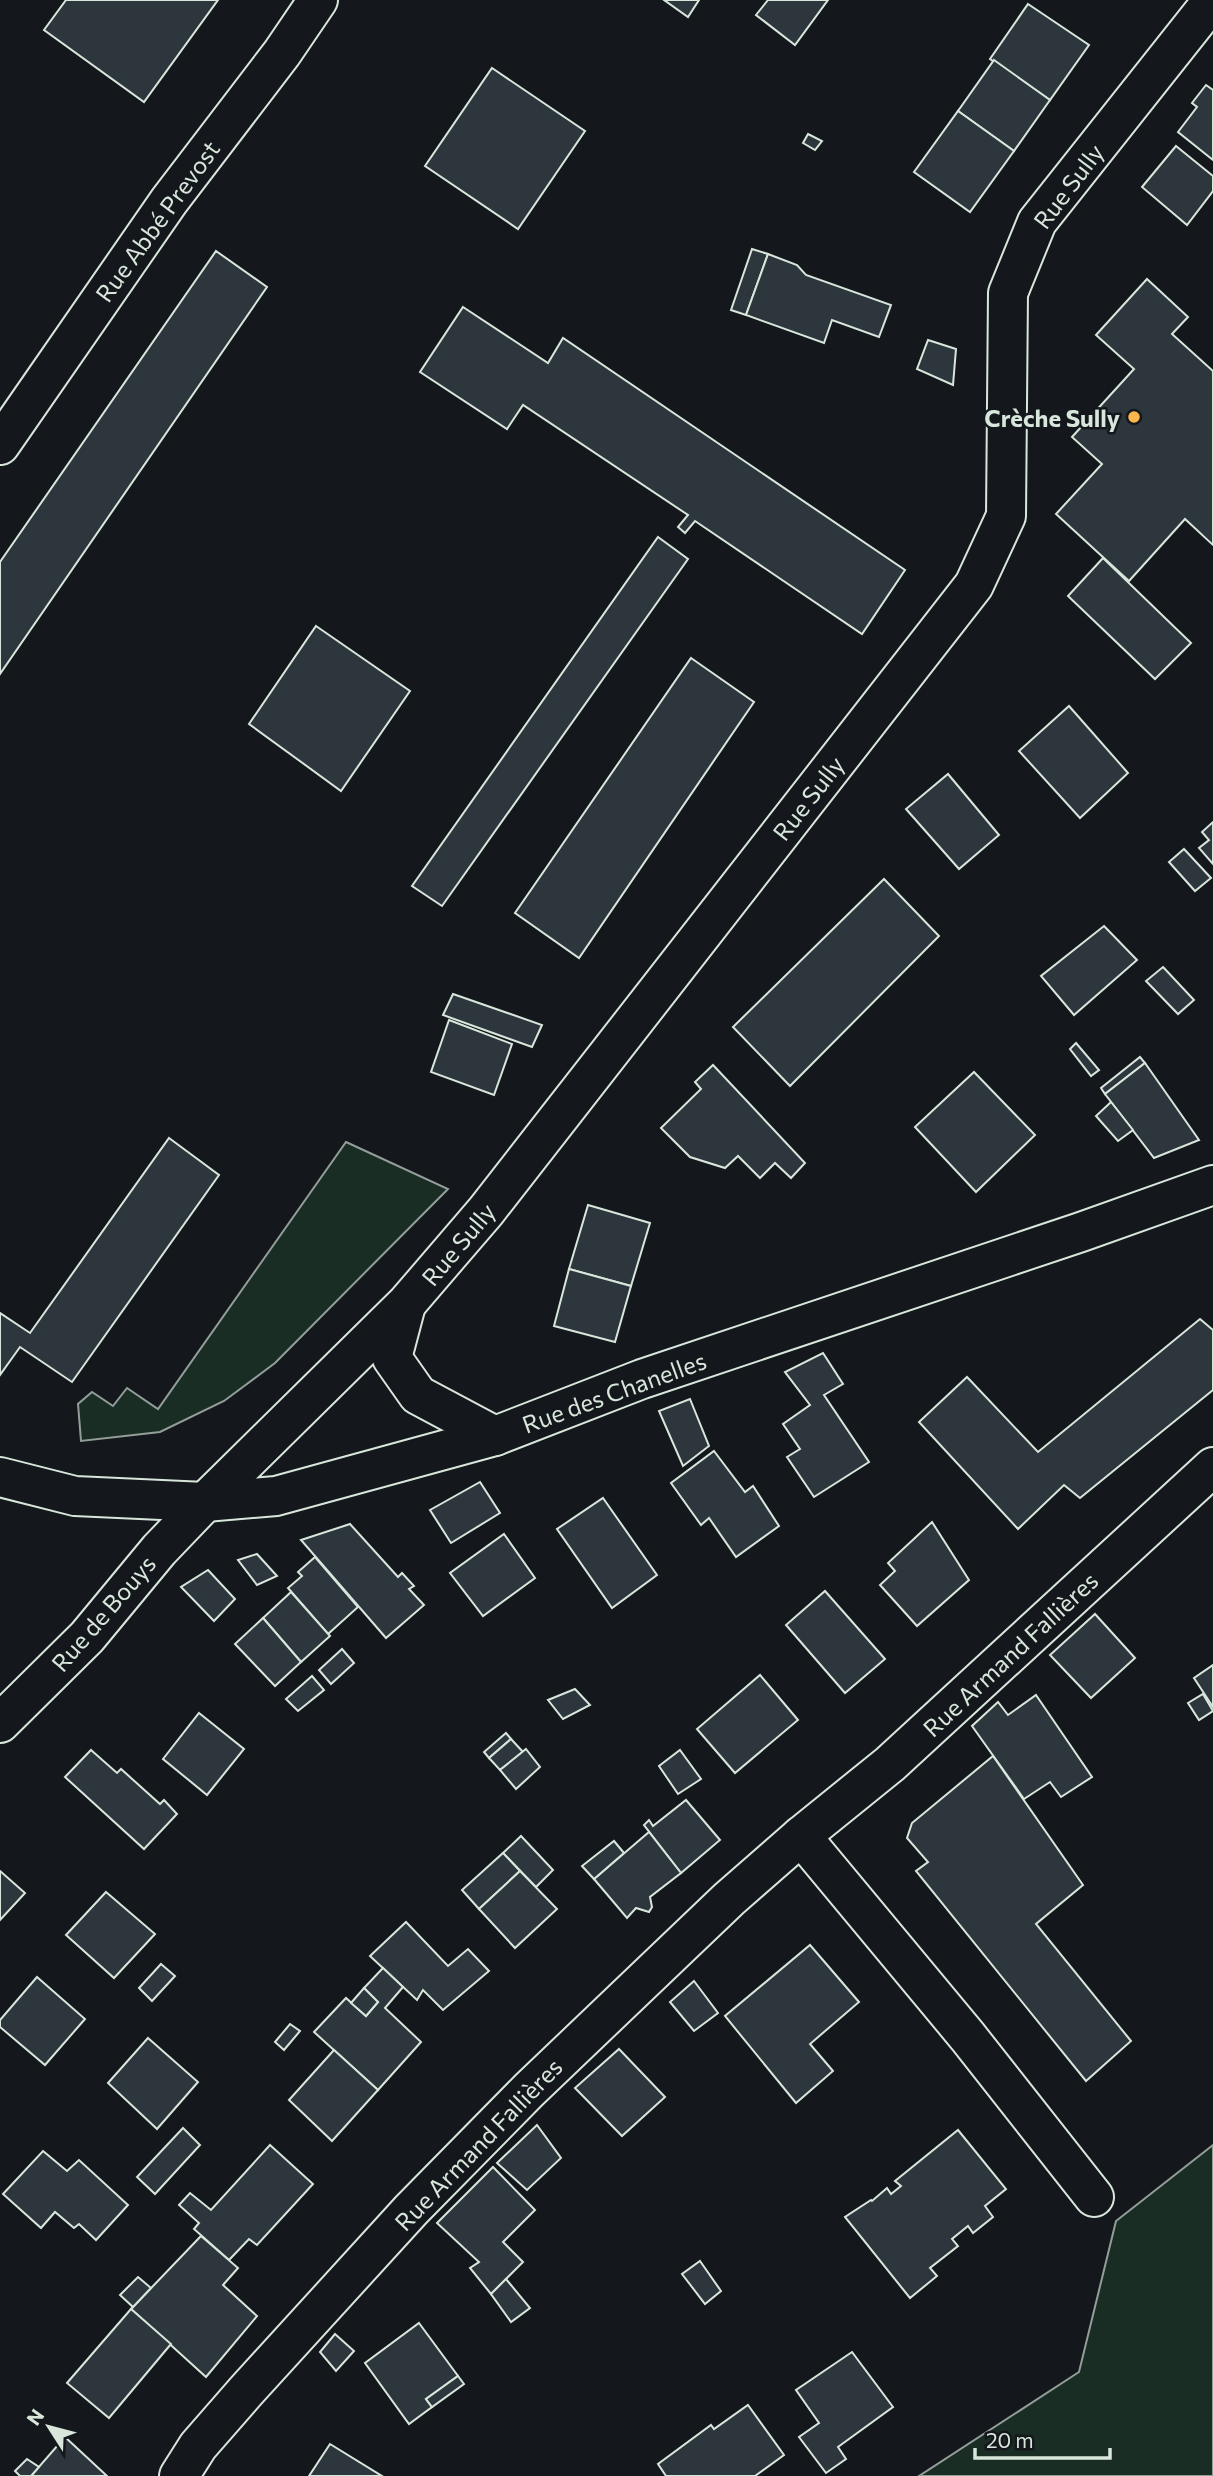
<svg xmlns="http://www.w3.org/2000/svg" width="1213" height="2476" viewBox="0 0 1213 2476" font-family="Commissioner,sans-serif">
<rect width="100%" height="100%" fill="#14181c"/>
<g fill="#1a2d24" stroke="#939e99" stroke-width="2">
<path d="M346,1142L448,1189L275,1363L224,1401L160,1432L81,1441L78,1404L92,1392L113,1406L127,1388L158,1409Z"/>
<path d="M1213,2145V2476H919L1079,2372L1116,2221Z"/>
</g>
<g fill="#2c363c" stroke="#d8e6dc" stroke-width="2">
<path d="M66,0H218L144,102L44,30Z"/>
<path d="M664,0H699L688,17Z"/>
<path d="M768,0H828L795,45L756,15Z"/>
<path d="M1028,4L1089,45L1050,100L990,59Z"/>
<path d="M994,60L1050,100L1014,151L958,111Z"/>
<path d="M492,68L585,131L518,229L425,166Z"/>
<path d="M1206,85L1213,90V160L1178,132L1197,107L1192,103Z"/>
<path d="M958,111L1014,151L970,212L914,172Z"/>
<path d="M808,134L822,141L815,150L803,143Z"/>
<path d="M1176,146L1213,176V191L1187,225L1142,187Z"/>
<path d="M752,249L768,254L746,315L731,310Z"/>
<path d="M216,251L267,287L0,674V562Z"/>
<path d="M768,254L797,265L806,275L891,305L879,337L832,320L824,343L746,315Z"/>
<path d="M1147,279L1188,317L1172,334L1213,371V545L1185,519L1129,581L1056,514L1102,464L1072,437L1134,369L1096,335Z"/>
<path d="M463,307L548,363L563,338L905,570L862,634L695,521L685,533L678,527L688,515L523,405L507,429L420,372Z"/>
<path d="M928,340L956,349L953,385L917,369Z"/>
<path d="M658,537L688,559L442,906L412,886Z"/>
<path d="M1103,558L1191,643L1155,679L1068,596Z"/>
<path d="M316,626L410,691L341,791L249,724Z"/>
<path d="M691,658L754,702L579,958L515,913Z"/>
<path d="M1069,706L1128,773L1080,818L1019,751Z"/>
<path d="M948,774L999,835L959,869L906,809Z"/>
<path d="M1213,822V864L1199,848L1209,840L1202,832Z"/>
<path d="M1184,849L1211,878L1195,891L1169,862Z"/>
<path d="M884,879L939,936L790,1086L733,1027Z"/>
<path d="M1104,926L1137,960L1074,1015L1041,976Z"/>
<path d="M1163,967L1194,1000L1178,1014L1146,981Z"/>
<path d="M453,994L542,1025L532,1047L443,1015Z"/>
<path d="M449,1020L512,1044L494,1095L431,1072Z"/>
<path d="M1076,1043L1099,1070L1091,1076L1070,1049Z"/>
<path d="M1140,1057L1145,1063L1105,1094L1101,1088Z"/>
<path d="M1145,1063L1199,1140L1154,1158L1105,1094Z"/>
<path d="M713,1065L805,1163L791,1178L775,1163L760,1178L738,1156L725,1168L690,1157L661,1128L701,1089L695,1082Z"/>
<path d="M974,1072L1035,1135L976,1192L915,1127Z"/>
<path d="M1111,1102L1133,1130L1118,1141L1096,1116Z"/>
<path d="M169,1138L219,1175L72,1382L20,1347L0,1375V1313L30,1333Z"/>
<path d="M588,1205L650,1223L631,1286L569,1269Z"/>
<path d="M569,1269L631,1286L615,1342L554,1326Z"/>
<path d="M1200,1319L1213,1330V1390L1080,1498L1064,1485L1018,1529L919,1422L967,1377L1038,1452Z"/>
<path d="M823,1353L843,1384L824,1395L869,1462L814,1497L787,1457L800,1449L783,1424L810,1405L785,1372Z"/>
<path d="M690,1399L709,1446L683,1466L659,1411Z"/>
<path d="M714,1451L745,1492L753,1486L779,1526L736,1557L709,1518L701,1525L671,1483Z"/>
<path d="M480,1482L500,1513L451,1543L430,1510Z"/>
<path d="M603,1498L657,1575L612,1608L557,1529Z"/>
<path d="M932,1522L969,1580L917,1626L880,1585L895,1571L888,1563Z"/>
<path d="M350,1524L398,1577L402,1573L414,1586L409,1589L424,1605L386,1638L301,1540Z"/>
<path d="M504,1534L535,1578L483,1616L450,1573Z"/>
<path d="M257,1554L277,1576L257,1585L238,1560Z"/>
<path d="M315,1557L358,1607L328,1634L288,1588L302,1576L298,1572Z"/>
<path d="M208,1570L235,1599L214,1621L181,1587Z"/>
<path d="M825,1591L885,1659L845,1693L786,1625Z"/>
<path d="M291,1592L330,1636L301,1662L263,1618Z"/>
<path d="M1095,1614L1135,1658L1091,1698L1050,1655Z"/>
<path d="M263,1618L301,1662L275,1686L235,1644Z"/>
<path d="M342,1649L354,1663L331,1684L319,1670Z"/>
<path d="M1213,1665V1707L1194,1678Z"/>
<path d="M760,1675L798,1720L735,1773L697,1729Z"/>
<path d="M312,1676L324,1690L298,1711L286,1699Z"/>
<path d="M575,1689L590,1705L563,1719L548,1700Z"/>
<path d="M1203,1694L1213,1711L1199,1720L1188,1703Z"/>
<path d="M1036,1695L1092,1777L1061,1797L1050,1782L1024,1799L972,1726L998,1702L1008,1715Z"/>
<path d="M199,1713L244,1749L207,1795L163,1759Z"/>
<path d="M506,1733L511,1739L489,1758L484,1752Z"/>
<path d="M511,1739L523,1752L500,1770L489,1758Z"/>
<path d="M526,1749L540,1767L516,1789L500,1770Z"/>
<path d="M91,1750L117,1773L121,1769L160,1804L164,1800L177,1814L144,1849L65,1777Z"/>
<path d="M680,1750L701,1779L678,1794L659,1766Z"/>
<path d="M993,1756L1083,1885L1036,1924L1131,2041L1086,2081L916,1871L928,1862L907,1838L912,1823Z"/>
<path d="M686,1800L720,1840L681,1873L644,1825L649,1820L653,1826Z"/>
<path d="M649,1832L681,1873L650,1897L652,1907L649,1912L636,1908L627,1918L594,1879Z"/>
<path d="M521,1836L553,1870L536,1887L503,1853Z"/>
<path d="M614,1841L624,1853L594,1879L582,1866Z"/>
<path d="M503,1853L520,1871L479,1909L462,1890Z"/>
<path d="M0,1871L25,1893L0,1920Z"/>
<path d="M520,1871L557,1909L515,1948L479,1909Z"/>
<path d="M106,1892L155,1934L114,1978L66,1935Z"/>
<path d="M406,1922L448,1966L468,1949L489,1971L443,2010L423,1990L417,2000L370,1956Z"/>
<path d="M810,1945L859,2002L810,2044L833,2071L796,2103L725,2016Z"/>
<path d="M161,1964L175,1976L152,2001L139,1988Z"/>
<path d="M383,1968L403,1987L385,2008L421,2042L378,2090L314,2032L346,1998L366,2016L378,2002L364,1988Z"/>
<path d="M37,1977L85,2019L45,2065L0,2027V2020Z"/>
<path d="M694,1981L718,2013L694,2031L670,2002Z"/>
<path d="M364,1988L378,2002L366,2016L351,2003Z"/>
<path d="M290,2024L300,2031L284,2050L275,2042Z"/>
<path d="M148,2038L198,2082L157,2129L108,2083Z"/>
<path d="M619,2049L665,2097L622,2136L575,2088Z"/>
<path d="M334,2050L378,2090L332,2141L289,2100Z"/>
<path d="M537,2125L561,2158L527,2190L497,2163Z"/>
<path d="M183,2128L200,2145L155,2194L137,2177Z"/>
<path d="M958,2130L1006,2189L985,2206L993,2217L973,2233L968,2226L952,2239L958,2246L930,2268L937,2276L910,2298L845,2217L871,2200L872,2201L887,2188L891,2194L901,2186L895,2181Z"/>
<path d="M270,2145L313,2184L257,2245L249,2239L229,2260L194,2229L199,2223L179,2205L190,2193L211,2210Z"/>
<path d="M43,2151L67,2171L79,2160L128,2205L96,2240L79,2224L74,2228L55,2212L41,2228L3,2194Z"/>
<path d="M493,2167L535,2210L503,2242L523,2262L491,2294L470,2268L479,2262L437,2223Z"/>
<path d="M201,2236L238,2268L223,2285L257,2316L206,2377L131,2309Z"/>
<path d="M700,2261L721,2291L705,2304L682,2274Z"/>
<path d="M138,2277L151,2288L133,2307L120,2295Z"/>
<path d="M506,2279L530,2308L511,2322L491,2294Z"/>
<path d="M131,2309L171,2344L109,2418L67,2383Z"/>
<path d="M419,2323L458,2376L426,2399L432,2407L409,2424L365,2363Z"/>
<path d="M335,2334L354,2351L336,2371L320,2352Z"/>
<path d="M852,2352L893,2407L838,2447L846,2459L826,2473L799,2437L819,2423L796,2390Z"/>
<path d="M458,2376L464,2384L432,2407L426,2399Z"/>
<path d="M748,2405L784,2455L755,2476H666L658,2464L711,2425L714,2429Z"/>
<path d="M65,2437L107,2476H31Z"/>
<path d="M330,2444L382,2476H309Z"/>
<path d="M27,2459L39,2467L31,2476H20L15,2471Z"/>
</g>
<g fill="none" stroke-linecap="round" stroke-linejoin="round">
<defs>
<g id="minor">
<path d="M406,1305L392,1358L418,1395L495,1436"/>
<path d="M0,1723L87,1637L159,1550L205,1502L407,1303L486,1211L974,585L1006,516L1008,293L1037,222L1213,0"/>
<path d="M801,1836L968,2037L1094,2197"/>
</g>
<g id="tertiary">
<path d="M0,445L169,201L282,53L318,0"/>
<path d="M0,1477L75,1496L205,1502L276,1496L495,1436L642,1379L1081,1232L1213,1185"/>
<path d="M179,2476L198,2446L246,2391L411,2210L529,2090L729,1899L801,1836L890,1764L1213,1467"/>
</g>
</defs>
<use href="#minor" stroke="#d8e6dc" stroke-width="42"/>
<use href="#tertiary" stroke="#d8e6dc" stroke-width="42"/>
<use href="#minor" stroke="#14181c" stroke-width="38"/>
<use href="#tertiary" stroke="#14181c" stroke-width="38"/>
</g>
<circle fill="#ffb74d" stroke="#14181c" stroke-width="2.5" cx="1134" cy="417" r="7"/>
<g text-anchor="middle" dominant-baseline="central" stroke-width="5" stroke-linejoin="round" paint-order="stroke">
<g font-size="24" fill="#d8e6dc" stroke="#14181c">
<text transform="translate(1068 186) rotate(-53)">Rue Sully</text>
<text transform="translate(157 221) rotate(-54)">Rue Abbé Prevost</text>
<text transform="translate(808 798) rotate(-52)">Rue Sully</text>
<text transform="translate(458 1244) rotate(-50)">Rue Sully</text>
<text transform="translate(614 1392) rotate(-20)">Rue des Chanelles</text>
<text transform="translate(103 1613) rotate(-49)">Rue de Bouys</text>
<text transform="translate(1010 1654) rotate(-43)">Rue Armand Fallières</text>
<text transform="translate(478 2144) rotate(-46)">Rue Armand Fallières</text>
</g>
<g font-size="24" font-weight="bold" fill="#d8e6dc" stroke="#14181c" text-anchor="end">
<text x="1120" y="417">Crèche Sully</text>
</g>
</g>
<g transform="translate(49 2427) rotate(306)" stroke="#14181c" stroke-width="5" paint-order="stroke">
<path d="M0-5L12 26L0 18L-12 26Z" fill="#d8e6dc"/>
<text y="-10" font-size="19" font-weight="bold" text-anchor="middle" fill="#d8e6dc">N</text>
</g>
<path d="M975 2448v10h135v-10" fill="none" stroke="#d8e6dc" stroke-width="3.5"/>
<text x="986" y="2448" font-size="21" fill="#d8e6dc" stroke="#14181c" stroke-width="5" paint-order="stroke">20 m</text>
</svg>
